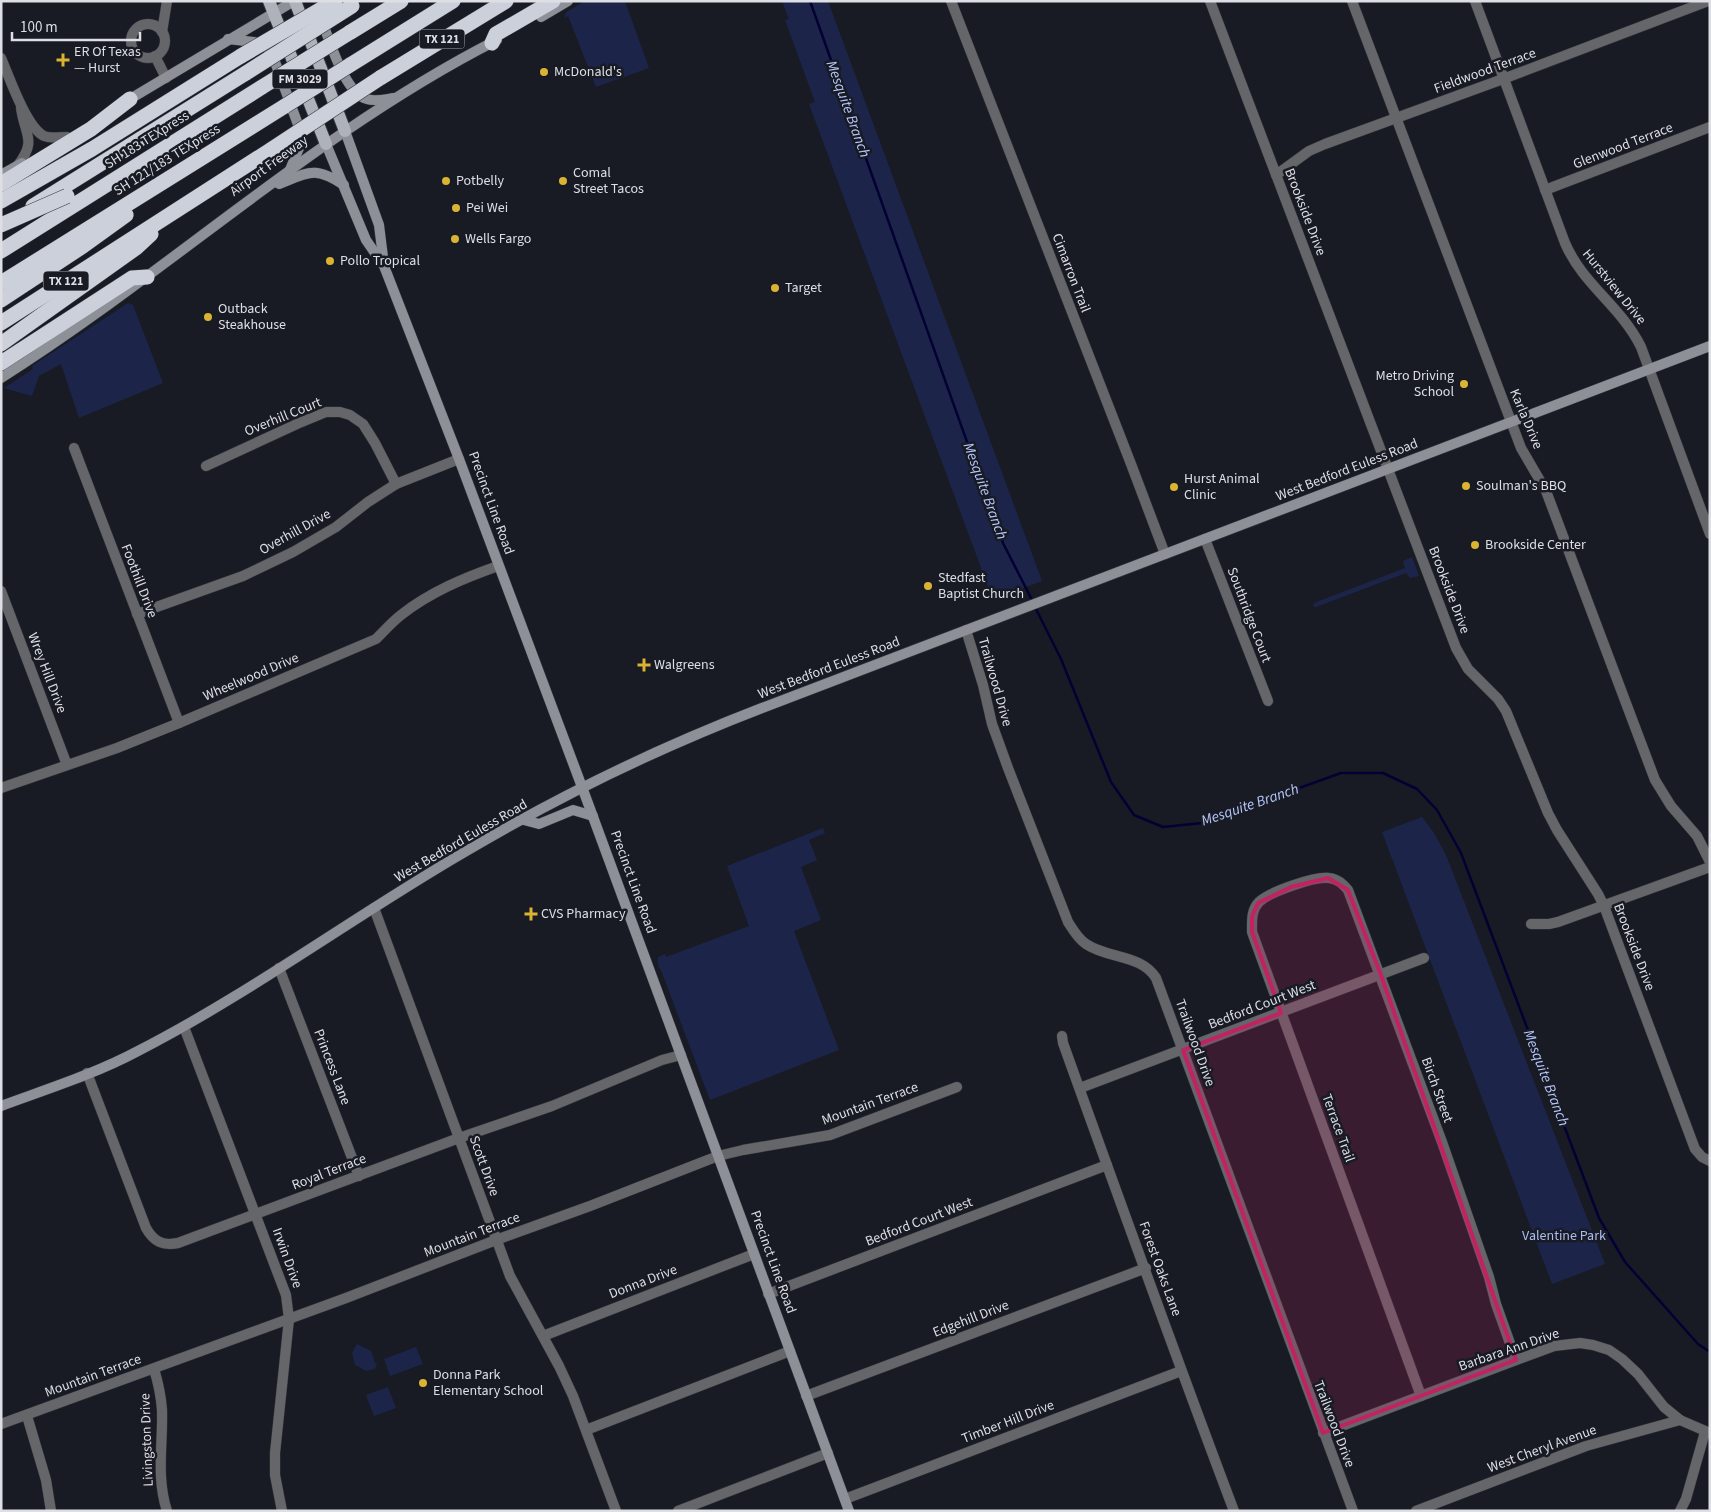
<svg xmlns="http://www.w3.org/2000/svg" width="1711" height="1512" viewBox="0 0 1711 1512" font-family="'Source Sans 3',sans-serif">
<rect width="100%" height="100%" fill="#181b23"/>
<g fill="#1c2549">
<path d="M585,1H625L649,68L596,87L568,16L565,18V14L568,11Z"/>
<path d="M782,1H828L1042,581L993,600L809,104L815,102L785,20L789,19Z"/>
<path d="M128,303L133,305L163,383L79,418L61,364L39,376L32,396L4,388L33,369L32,366Z"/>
<path d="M1412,557L1419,576L1410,578L1406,573L1316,607L1313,606L1314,603L1405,568L1403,561Z"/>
<path d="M1422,817L1434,833L1446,855L1605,1264L1552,1284L1382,832Z"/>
<path d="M823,828L825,833L809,840L817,860L801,867L821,920L794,931L839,1050L710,1100L661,970L658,966V957L665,954L666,957L749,926L727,866Z"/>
<path d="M357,1344L371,1351L375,1363L377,1364L375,1369L366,1371L355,1365L352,1353Z"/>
<path d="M416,1347L423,1364L390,1376L384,1359Z"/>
<path d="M388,1387L396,1408L374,1416L366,1395Z"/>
</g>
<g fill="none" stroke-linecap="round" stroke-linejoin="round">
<g stroke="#040034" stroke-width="2.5">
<path d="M810,1L1003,543L1033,602"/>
<path d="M1035,607L1061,659L1111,782L1134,815L1163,827L1202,823L1341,773H1383L1417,789L1437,810L1461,853L1599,1218L1625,1262L1698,1344L1710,1352"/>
</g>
<defs>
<g id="minor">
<path d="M951,1L1131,464L1165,554"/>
<path d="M1210,1L1456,648L1468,669L1498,699L1506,711L1548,813L1557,830L1598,894L1604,906L1695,1149L1702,1157L1710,1161"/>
<path d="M1352,1L1521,448L1546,491L1655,780L1671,806L1697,836L1710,862"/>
<circle cx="148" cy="41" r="17"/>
<path d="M162,32L167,1"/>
<path d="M155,56L166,78"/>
<path d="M1,58C9,76 26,127 44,136C51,139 59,137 67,137"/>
<path d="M18,165C37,140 25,136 21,108"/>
<path d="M1276,175L1309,151L1325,144L1503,79L1708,1"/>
<path d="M1545,190L1710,127"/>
<path d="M74,448L179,723"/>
<path d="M206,466L297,424L326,412H340L350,415L363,424L375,443L396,484"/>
<path d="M1205,539L1268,701"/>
<path d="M1,591L67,765"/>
<path d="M137,614L243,576L293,552L336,527L368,502L396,484L459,459"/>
<path d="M966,630L983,685L992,724L1008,768L1068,922C1073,930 1078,939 1086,944C1108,959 1141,954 1156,978L1353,1511"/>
<path d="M1,788L117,748L179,723L376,639C384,631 392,622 401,615C430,592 464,578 498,566"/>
<path d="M374,908L510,1276L559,1366L573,1396L616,1511"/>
<path d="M1531,924H1549L1558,922L1710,867"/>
<path d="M279,968L359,1176"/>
<path d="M184,1027L286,1295L289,1319L275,1453V1475L282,1511"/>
<path d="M1062,1036L1063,1043C1119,1199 1175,1355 1234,1511"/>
<path d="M87,1073L146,1228C154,1242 163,1246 178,1243L459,1138L552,1106L662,1060L681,1055"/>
<path d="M1080,1088L1424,958"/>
<path d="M768,1294L1107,1165"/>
<path d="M543,1336L754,1254"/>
<path d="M154,1369C158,1382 161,1396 162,1410C163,1445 156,1477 167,1511"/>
<path d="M806,1396L1146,1268"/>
<path d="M1421,1396L1252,932C1252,921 1251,910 1259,902C1269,892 1315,876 1329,878C1338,879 1343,884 1348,890L1442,1142L1489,1277L1496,1304L1516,1360"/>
<path d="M27,1416L46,1480L51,1511"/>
<path d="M1,1424L346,1298L496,1240L590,1206L718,1156L743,1150L830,1135L957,1087"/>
<path d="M586,1430L790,1351"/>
<path d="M1323,1433L1516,1360L1554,1346L1580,1343L1593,1345L1609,1350L1622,1359L1638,1374L1664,1407L1680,1420"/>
<path d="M845,1499L1181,1371"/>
<path d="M678,1511L828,1453"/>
<path d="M1680,1511L1686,1499L1705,1432"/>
</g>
<g id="tertiary">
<path d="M1475,1L1565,243C1583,285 1621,306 1641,347L1710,534"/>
<path d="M1416,1511L1586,1446L1680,1420L1710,1433"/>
</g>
<g id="secondary">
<path d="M541,17L568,1"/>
<path d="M324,18L323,24C331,44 345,93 367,99C375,102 386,99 394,98"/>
<path d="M228,39L262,43L271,51L300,130L301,143L290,170"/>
<path d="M125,102L294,1"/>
<path d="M345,131L379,225L384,265"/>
<path d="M326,144L366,240L384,266L459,459L582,787L849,1511"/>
<path d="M1,175L22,163"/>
<path d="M279,184C309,172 315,166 344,185"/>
<path d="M1,378C170,271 318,131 497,40"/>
<path d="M524,820L539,824L573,810L593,816"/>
<path d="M1,1106C47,1089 95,1074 138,1051C251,993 353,917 463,853C559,796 658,748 762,708L1710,346"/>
</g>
<g id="primary">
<path d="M269,1L326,144"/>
<path d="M295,1L345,131"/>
</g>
<g id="motorway">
<path d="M349,33L401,1"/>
<path d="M492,43L496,34L553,1"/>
<path d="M350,65L453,1"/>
<path d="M380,78L506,1"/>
<path d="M1,184L91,129L130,99"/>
<path d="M1,201L92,149L241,56"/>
<path d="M33,206L246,73"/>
<path d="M1,251L262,87"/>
<path d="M1,283L285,106"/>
<path d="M1,300L83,246L126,215"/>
<path d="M1,323L272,149"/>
<path d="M1,344L136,248L151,234"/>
<path d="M1,363L132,278L147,277"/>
</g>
</defs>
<use href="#minor" stroke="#34363e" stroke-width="11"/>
<use href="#tertiary" stroke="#34363e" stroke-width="11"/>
<use href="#secondary" stroke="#34363e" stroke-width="11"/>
<use href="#primary" stroke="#34363e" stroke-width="14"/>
<use href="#motorway" stroke="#34363e" stroke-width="16"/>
<use href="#minor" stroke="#64666a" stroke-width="10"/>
<use href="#tertiary" stroke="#64666a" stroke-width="10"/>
<use href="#secondary" stroke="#8e9098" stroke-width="10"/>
<use href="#primary" stroke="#aeb2bb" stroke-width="12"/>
<use href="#motorway" stroke="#ccd0db" stroke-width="15"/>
<defs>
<g id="motorway-bridge">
<path d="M241,56L335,1"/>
<path d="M246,73L352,6"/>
<path d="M262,87L349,33"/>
<path d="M285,106L350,65"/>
<path d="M272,149L380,78"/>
<path d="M1,225L67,196"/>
</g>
</defs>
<use href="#motorway-bridge" stroke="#34363e" stroke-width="16" stroke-linecap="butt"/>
<use href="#motorway-bridge" stroke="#ccd0db" stroke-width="15"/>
</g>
<path fill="#c32262" fill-opacity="0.2" stroke="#c32262" stroke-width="4" stroke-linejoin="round" d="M1328,878L1348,890L1381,975L1516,1360L1323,1433L1183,1050L1281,1013L1252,932V916L1258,903L1291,887Z"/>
<g fill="#dab333" stroke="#181b23" stroke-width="2">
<path d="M60.5 52.5h5v5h5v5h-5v5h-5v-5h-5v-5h5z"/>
<circle cx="544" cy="72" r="5"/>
<circle cx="446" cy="181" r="5"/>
<circle cx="563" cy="181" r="5"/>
<circle cx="456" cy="208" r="5"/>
<circle cx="455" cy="239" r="5"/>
<circle cx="330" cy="261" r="5"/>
<circle cx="775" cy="288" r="5"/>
<circle cx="208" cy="317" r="5"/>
<circle cx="1464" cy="384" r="5"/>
<circle cx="1466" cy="486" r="5"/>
<circle cx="1174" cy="487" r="5"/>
<circle cx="1475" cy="545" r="5"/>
<circle cx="928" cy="586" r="5"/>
<path d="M641.5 657.5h5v5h5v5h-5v5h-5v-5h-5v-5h5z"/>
<path d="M528.5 906.5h5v5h5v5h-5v5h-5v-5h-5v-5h5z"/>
<circle cx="423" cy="1383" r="5"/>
</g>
<g text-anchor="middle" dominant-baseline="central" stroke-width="5" stroke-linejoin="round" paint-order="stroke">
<g fill="#181b23" stroke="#a2a4ab" stroke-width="1">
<rect x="419.5" y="29.5" width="45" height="19" rx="4"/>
<rect x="272.5" y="69.5" width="55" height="19" rx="4"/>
<rect x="43.5" y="271.5" width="45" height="19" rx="4"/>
</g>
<g font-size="12" font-weight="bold" fill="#dddfe5">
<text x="442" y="39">TX 121</text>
<text x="300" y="79">FM 3029</text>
<text x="66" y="281">TX 121</text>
</g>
<g font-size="14" fill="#dddfe5" stroke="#181b23" text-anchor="start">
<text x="74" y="52">ER Of Texas<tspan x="74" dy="16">— Hurst</tspan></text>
<text x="554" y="72">McDonald's</text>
<text x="573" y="173">Comal<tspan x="573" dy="16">Street Tacos</tspan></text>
<text x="456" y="181">Potbelly</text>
<text x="466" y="208">Pei Wei</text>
<text x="465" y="239">Wells Fargo</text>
<text x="340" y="261">Pollo Tropical</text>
<text x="785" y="288">Target</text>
<text x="218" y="309">Outback<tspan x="218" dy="16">Steakhouse</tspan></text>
<text x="1454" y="376" text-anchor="end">Metro Driving<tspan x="1454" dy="16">School</tspan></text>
<text x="1184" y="479">Hurst Animal<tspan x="1184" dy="16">Clinic</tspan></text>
<text x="1476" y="486">Soulman's BBQ</text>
<text x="1485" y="545">Brookside Center</text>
<text x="938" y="578">Stedfast<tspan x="938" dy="16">Baptist Church</tspan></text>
<text x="654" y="665">Walgreens</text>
<text x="541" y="914">CVS Pharmacy</text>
<text x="433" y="1375">Donna Park<tspan x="433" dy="16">Elementary School</tspan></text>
</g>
<g font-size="14" fill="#dddfe5" stroke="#181b23">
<text transform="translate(1485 71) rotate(-20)">Fieldwood Terrace</text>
<text transform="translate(147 140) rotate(-32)">SH 183 TEXpress</text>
<text transform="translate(1623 146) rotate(-21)">Glenwood Terrace</text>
<text transform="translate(167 160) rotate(-32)">SH 121/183 TEXpress</text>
<text transform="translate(269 166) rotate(-36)">Airport Freeway</text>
<text transform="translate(1305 212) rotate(69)">Brookside Drive</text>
<text transform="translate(1071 273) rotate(69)">Cimarron Trail</text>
<text transform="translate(1614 287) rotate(51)">Hurstview Drive</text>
<text transform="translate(283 417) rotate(-22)">Overhill Court</text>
<text transform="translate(1526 419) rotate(67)">Karla Drive</text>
<text transform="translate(1347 470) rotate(-21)">West Bedford Euless Road</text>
<text transform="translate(491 503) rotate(70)">Precinct Line Road</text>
<text transform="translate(295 532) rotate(-29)">Overhill Drive</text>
<text transform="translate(139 581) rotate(69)">Foothill Drive</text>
<text transform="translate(1449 590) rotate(69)">Brookside Drive</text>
<text transform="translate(1249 615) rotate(69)">Southridge Court</text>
<text transform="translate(829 668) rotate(-21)">West Bedford Euless Road</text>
<text transform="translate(47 673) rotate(69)">Wrey Hill Drive</text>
<text transform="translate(251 677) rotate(-23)">Wheelwood Drive</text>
<text transform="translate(995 682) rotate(74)">Trailwood Drive</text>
<text transform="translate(461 841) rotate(-30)">West Bedford Euless Road</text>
<text transform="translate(633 882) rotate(70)">Precinct Line Road</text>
<text transform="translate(1634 947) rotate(69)">Brookside Drive</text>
<text transform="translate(1262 1005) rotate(-21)">Bedford Court West</text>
<text transform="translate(1195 1043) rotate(70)">Trailwood Drive</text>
<text transform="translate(332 1067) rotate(69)">Princess Lane</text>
<text transform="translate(1437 1090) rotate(70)">Birch Street</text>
<text transform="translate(870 1104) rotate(-20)">Mountain Terrace</text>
<text transform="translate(1338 1128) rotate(70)">Terrace Trail</text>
<text transform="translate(484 1166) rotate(70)">Scott Drive</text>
<text transform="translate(329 1172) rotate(-21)">Royal Terrace</text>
<text transform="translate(919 1222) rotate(-21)">Bedford Court West</text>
<text transform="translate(472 1235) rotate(-21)">Mountain Terrace</text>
<text transform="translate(287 1258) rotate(70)">Irwin Drive</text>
<text transform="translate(773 1262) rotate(70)">Precinct Line Road</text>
<text transform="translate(1160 1269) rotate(70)">Forest Oaks Lane</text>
<text transform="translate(643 1282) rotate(-21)">Donna Drive</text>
<text transform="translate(971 1319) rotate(-21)">Edgehill Drive</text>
<text transform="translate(1509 1350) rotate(-19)">Barbara Ann Drive</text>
<text transform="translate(93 1376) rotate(-20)">Mountain Terrace</text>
<text transform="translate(1008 1422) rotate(-21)">Timber Hill Drive</text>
<text transform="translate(1334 1424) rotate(69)">Trailwood Drive</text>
<text transform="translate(147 1440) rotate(-92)">Livingston Drive</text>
<text transform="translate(1542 1449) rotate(-20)">West Cheryl Avenue</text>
</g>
<g font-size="14" fill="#abbcf2" stroke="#181b23">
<text x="1564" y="1236">Valentine Park</text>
</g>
<g font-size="15" font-style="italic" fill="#b7c8fe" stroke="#181b23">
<text transform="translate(848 109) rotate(70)">Mesquite Branch</text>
<text transform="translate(985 491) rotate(70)">Mesquite Branch</text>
<text transform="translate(1250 805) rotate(-19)">Mesquite Branch</text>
<text transform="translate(1546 1078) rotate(69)">Mesquite Branch</text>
</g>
</g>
<rect width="1711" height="1512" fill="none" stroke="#dddfe5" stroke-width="5"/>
<path d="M12 32v8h128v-8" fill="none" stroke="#dddfe5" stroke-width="2.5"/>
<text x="20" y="32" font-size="15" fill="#dddfe5" stroke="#181b23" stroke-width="4" paint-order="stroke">100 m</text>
</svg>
